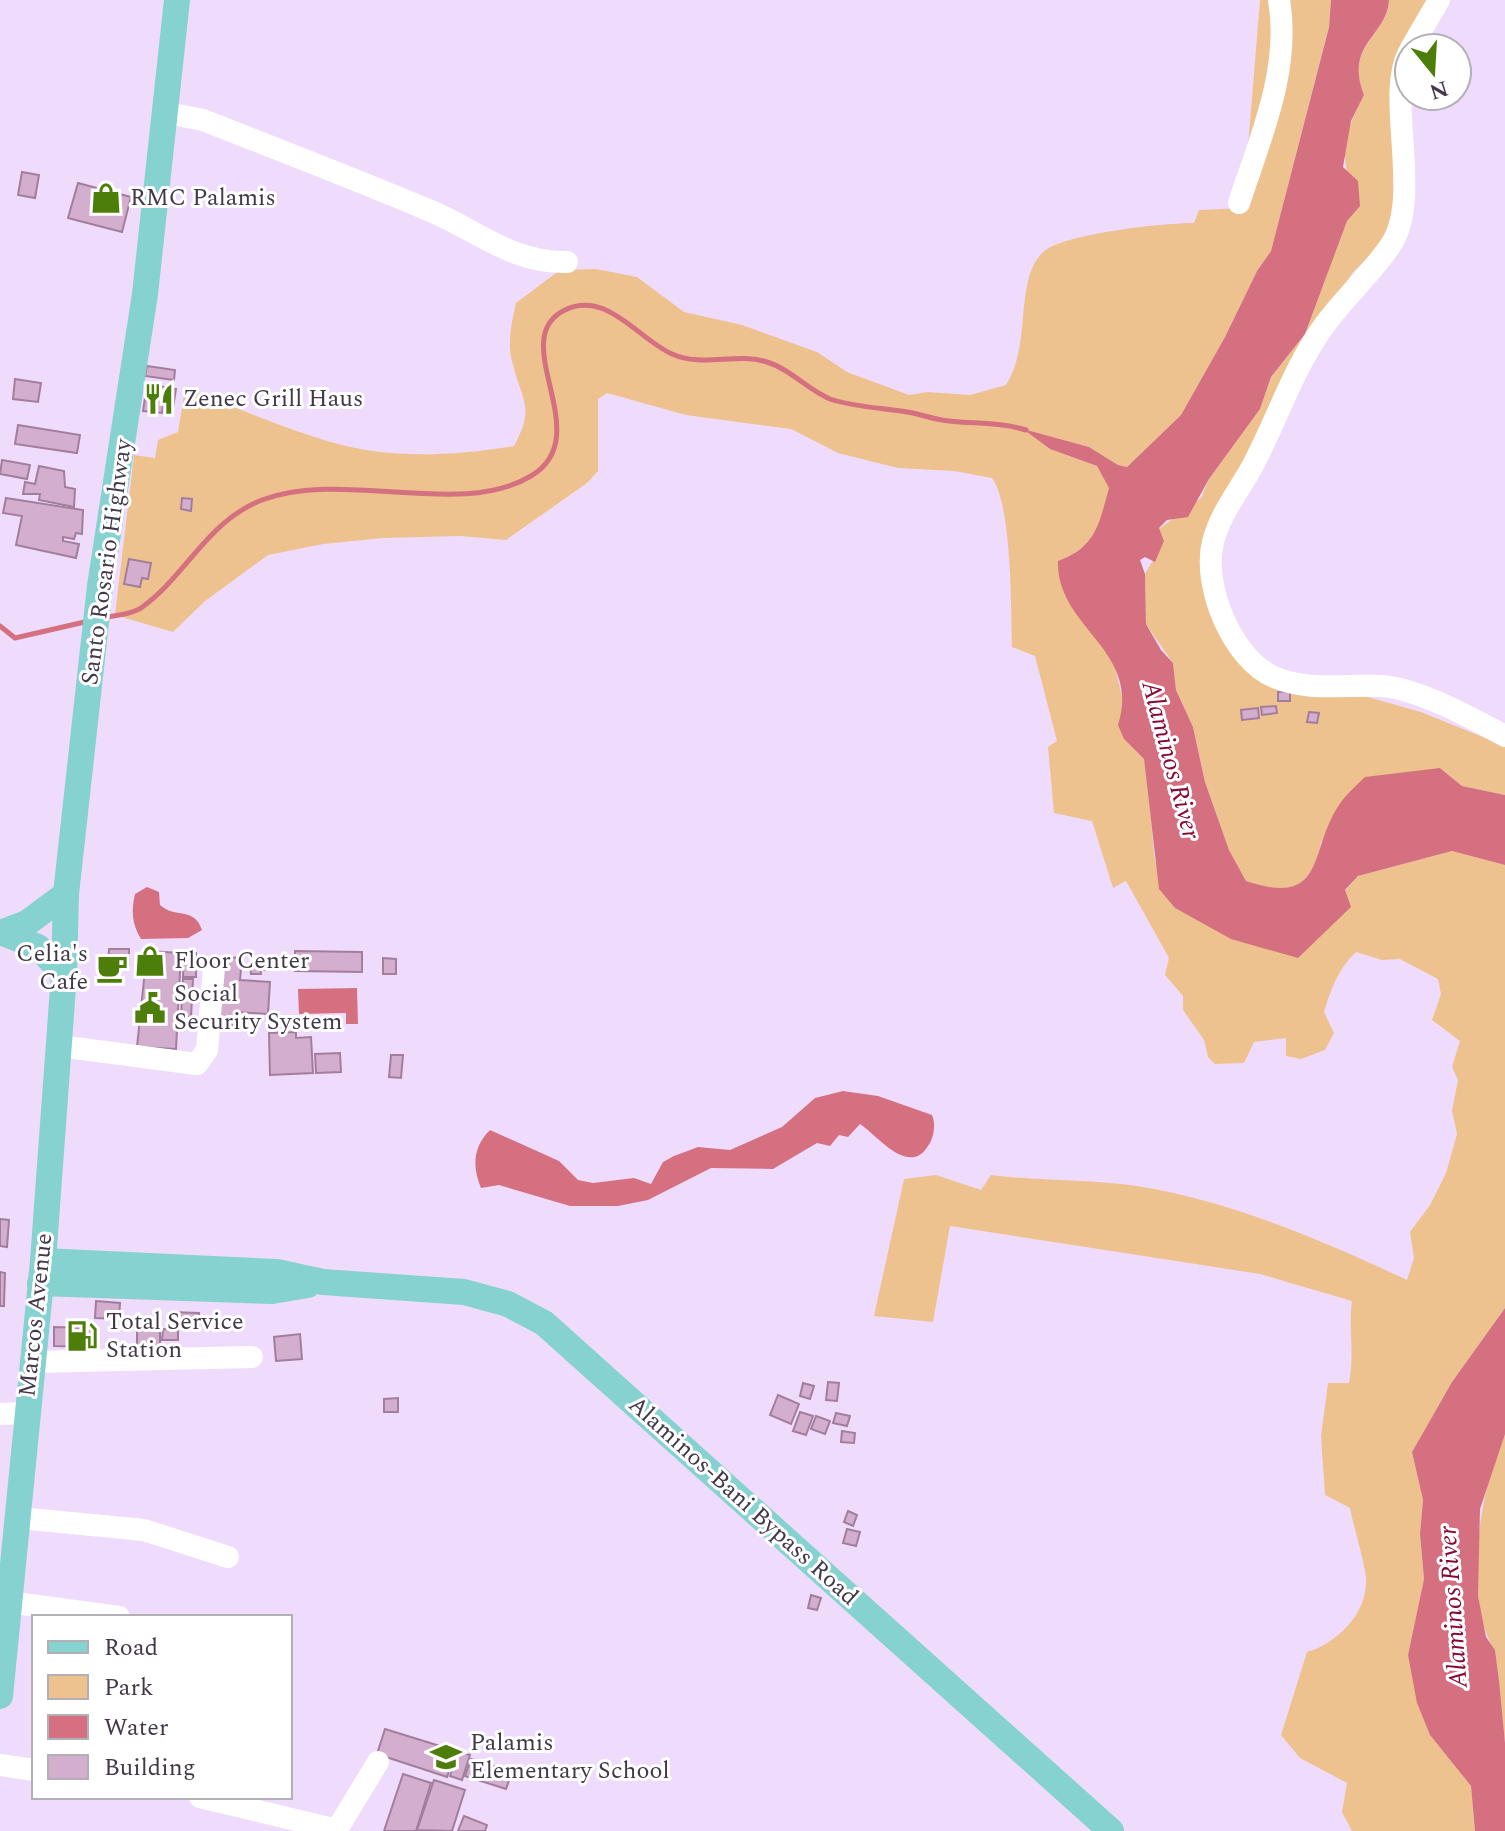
<svg xmlns="http://www.w3.org/2000/svg" width="1505" height="1831" viewBox="0 0 1505 1831" font-family="Spectral,serif">
<rect width="100%" height="100%" fill="#efdcfd"/>
<g fill="#eec28e">
<path d="M1260,0H1331L1329,26L1271,251L1257,271L1225,337L1181,415L1127,467L1118,465L1089,447L1025,430L1050,449L1097,466L1110,488C1099,524 1096,546 1058,561L1093,634L1113,659L1124,705V739L1144,759C1148,790 1152,823 1154,854C1156,871 1169,892 1175,908L1203,922L1345,891L1358,876L1452,851L1505,865V1308L1452,1382L1412,1452L1423,1500L1420,1534L1424,1580L1408,1655L1430,1735L1471,1786L1475,1831H1352L1342,1812L1347,1783L1300,1758L1281,1735L1307,1652C1337,1643 1367,1614 1366,1580C1366,1566 1353,1525 1350,1508L1325,1495L1321,1436L1328,1383H1349C1355,1352 1348,1331 1352,1301L1260,1274L950,1226L933,1322L874,1316L904,1179L936,1175L981,1190L991,1175C1039,1181 1088,1179 1137,1186C1231,1201 1321,1240 1407,1280L1414,1258L1410,1232L1430,1205L1446,1173L1457,1134L1452,1111L1458,1080L1452,1067L1460,1041L1432,1020L1441,994L1438,979L1400,959L1382,960L1356,952C1338,969 1331,989 1324,1012L1334,1033L1325,1050L1301,1059L1286,1056V1038L1254,1042L1244,1063L1215,1064L1208,1057L1204,1040L1183,1010V996L1165,975L1169,958L1126,881L1113,888L1092,821L1054,813L1048,747L1057,741L1035,656L1012,647C1011,611 1012,504 992,478L954,471L898,468L838,453L791,429L686,415L607,393L598,399V471L587,483L506,540L460,536L383,538L323,544L268,555L205,601L173,632L115,615L134,455L155,458L158,440L178,432L185,389C232,405 277,426 324,440C386,460 451,456 514,446C536,406 521,400 512,361C507,342 512,321 516,303L560,270L596,269L637,277L684,312L742,325L817,352L847,372L909,395L928,392L970,395L1006,385C1027,350 1019,314 1029,277C1032,266 1039,253 1049,248C1076,233 1162,223 1194,223L1199,210L1243,208Z"/>
<path d="M1389,0H1430L1409,37L1400,202L1382,244L1354,271L1327,309L1207,560L1250,664L1421,712L1505,746V795L1462,786L1440,768L1321,842C1311,890 1290,896 1246,881L1229,850L1205,782L1193,727L1176,690L1173,663L1146,624L1145,574L1164,541L1159,529L1201,498L1209,479L1260,409L1271,377L1305,334L1347,220L1359,206C1339,158 1340,142 1364,95C1344,43 1387,38 1389,0Z"/>
<path d="M1505,1434V1743L1495,1650C1465,1605 1478,1517 1492,1468C1495,1457 1497,1442 1505,1434Z"/>
</g>
<g fill="#d47080">
<path d="M1331,0H1389C1387,37 1344,43 1364,95L1351,121L1343,167L1358,181L1360,206L1347,221L1305,334L1271,377L1260,409L1209,479L1188,517L1167,520L1159,528L1164,541L1155,562L1145,557L1140,560L1145,574L1146,624L1161,650L1173,663L1176,690L1193,727L1205,782L1229,850L1246,881C1327,908 1308,851 1339,805C1346,794 1357,785 1365,777L1440,768L1462,786L1505,795V865L1452,851L1358,876L1345,890L1351,907L1298,958L1231,939L1175,908L1159,889L1144,759L1124,739L1118,725C1142,649 1056,628 1058,561C1096,547 1099,524 1109,488L1097,466L1050,449L1023,429L1089,447L1118,465L1127,467L1181,415L1225,337L1257,271L1271,251L1329,27Z"/>
<path d="M147,887L159,892L160,905C175,919 194,906 202,930L188,938L141,939C132,924 131,911 135,894Z"/>
<path d="M357,988L358,1024H346V1013L299,1014L298,989Z"/>
<path d="M843,1091L878,1096L932,1115C936,1124 934,1138 928,1146C909,1177 878,1136 860,1124L848,1137L839,1135L830,1146L817,1143L773,1169L711,1168L648,1200L618,1206H570L499,1185L481,1188C472,1166 473,1147 490,1130L559,1161L578,1180L593,1183L634,1178L651,1184L663,1162L674,1156L698,1147L730,1150L782,1127L815,1098Z"/>
<path d="M1505,1308V1434L1480,1509L1478,1596L1486,1637L1495,1650L1499,1681L1505,1743V1831H1475L1471,1786L1430,1735L1417,1703L1408,1655L1424,1579L1420,1534L1423,1500L1412,1452L1452,1382Z"/>
</g>
<g fill="none" stroke-linecap="round" stroke-linejoin="round">
<g stroke="#d47080" stroke-width="5">
<path d="M107,617C117,615 133,614 141,608C186,576 207,521 262,500C345,469 460,519 531,476C599,436 504,339 565,310C607,290 638,339 672,354C703,368 736,352 767,362C790,369 808,390 830,399C854,407 882,408 907,412C921,414 935,420 949,421C976,424 1000,422 1026,430"/>
<path d="M0,626L15,638L89,621"/>
</g>
</g>
<g fill="#d4aece" stroke="#a27e9d" stroke-width="2">
<path d="M22,172L39,175L35,198L18,195Z"/>
<path d="M78,183L131,197L122,232L68,218Z"/>
<path d="M147,366L175,370L174,380L145,376Z"/>
<path d="M15,379L41,383L38,402L13,399Z"/>
<path d="M147,384L176,389L173,408L163,407L162,413L143,411Z"/>
<path d="M18,425L80,435L77,453L15,444Z"/>
<path d="M2,460L30,465L27,479L0,474Z"/>
<path d="M39,466L64,471L65,487L75,489L74,507L39,500L40,494H23L25,482L35,484Z"/>
<path d="M6,498L83,510L82,534L76,533L74,539L63,537V541L79,544L76,558L16,545L22,516L3,513Z"/>
<path d="M182,498L192,499L191,511L181,509Z"/>
<path d="M129,559L151,563L148,579L142,578L140,587L124,584Z"/>
<path d="M1290,691V701H1278V692Z"/>
<path d="M1276,706L1277,713L1262,715L1261,707Z"/>
<path d="M1258,708L1259,718L1242,720L1241,710Z"/>
<path d="M1309,712L1319,713L1317,723L1307,722Z"/>
<path d="M109,949H129V966L108,965Z"/>
<path d="M147,951L181,953L176,1049L137,1047Z"/>
<path d="M295,951L362,952V972L295,971Z"/>
<path d="M184,953H196V977H183Z"/>
<path d="M286,956L287,968L264,970L263,957Z"/>
<path d="M221,957L242,958L240,980L270,982L268,1014L237,1012L236,1025L216,1023Z"/>
<path d="M383,958L396,959V974H383Z"/>
<path d="M260,963L261,974H251L250,964Z"/>
<path d="M183,979H193L191,1017H181Z"/>
<path d="M296,1032V1038L311,1037L313,1073L270,1075L269,1033Z"/>
<path d="M340,1053L341,1072L316,1073L315,1054Z"/>
<path d="M391,1055H403L401,1078L389,1077Z"/>
<path d="M0,1219L9,1220L7,1247L0,1246Z"/>
<path d="M0,1272L5,1273L4,1306H0Z"/>
<path d="M96,1301L120,1303L119,1319L95,1318Z"/>
<path d="M170,1312L199,1313L198,1328L169,1327Z"/>
<path d="M54,1327L92,1328V1347L54,1346Z"/>
<path d="M137,1328L160,1329V1354H137Z"/>
<path d="M163,1329L178,1330V1340H162Z"/>
<path d="M300,1334L302,1359L276,1361L274,1337Z"/>
<path d="M828,1382L839,1383L837,1401L826,1400Z"/>
<path d="M803,1383L814,1386L810,1399L800,1396Z"/>
<path d="M778,1395L799,1404L791,1424L770,1415Z"/>
<path d="M398,1398V1412H384V1399Z"/>
<path d="M800,1412L813,1416L806,1435L793,1431Z"/>
<path d="M836,1413L850,1416L847,1426L833,1423Z"/>
<path d="M816,1416L830,1421L825,1434L811,1429Z"/>
<path d="M842,1431L855,1433L854,1443L841,1442Z"/>
<path d="M848,1511L857,1515L853,1526L844,1522Z"/>
<path d="M847,1529L860,1532L856,1546L843,1543Z"/>
<path d="M811,1595L821,1598L817,1610L808,1608Z"/>
<path d="M385,1729L456,1751L447,1777L377,1754Z"/>
<path d="M458,1751L470,1755L462,1780L450,1776Z"/>
<path d="M471,1759L512,1772L506,1789L465,1776Z"/>
<path d="M403,1774L431,1783L416,1831H384Z"/>
<path d="M434,1780L465,1790L452,1831L417,1830Z"/>
<path d="M464,1816L487,1825L485,1831H458Z"/>
</g>
<g fill="none" stroke-linecap="round" stroke-linejoin="round">
<g stroke="#fff" stroke-width="22">
<path d="M1411,48L1439,0"/>
<path d="M1409,52C1385,96 1422,194 1392,243C1375,270 1343,299 1323,327C1293,369 1276,422 1252,467C1238,492 1220,514 1213,542C1202,585 1232,659 1274,677C1308,692 1347,684 1382,686C1419,689 1472,718 1505,736"/>
<path d="M167,113L203,120C277,149 352,178 426,209C476,229 510,263 567,262"/>
<path d="M1239,203C1260,139 1291,69 1279,0"/>
<path d="M59,1046L197,1064L207,1050L214,968"/>
<path d="M32,1362L252,1357"/>
<path d="M0,1414L26,1413"/>
<path d="M19,1518L144,1530L228,1557"/>
<path d="M8,1602L119,1617"/>
<path d="M0,1765L34,1770"/>
<path d="M200,1797L337,1830"/>
<path d="M336,1831L378,1762"/>
</g>
<g stroke="#86d2d0" stroke-width="26">
<path d="M0,933L27,923L66,894"/>
<path d="M3,933L38,947L64,974"/>
<path d="M43,1261L277,1272L323,1282L464,1292L508,1304L544,1323L1111,1831"/>
<path d="M40,1283L272,1291L308,1285"/>
<path d="M0,1696L43,1261L64,974L66,894L100,586L145,294L177,0"/>
</g>
</g>
<defs>
<symbol id="shop-bare" viewBox="-9 -9 18 18"><path d="M-5-2.5h2.3a2.7 3.5 0 0 1 5.4 0H5L5.5 6h-11ZM-1.5-2.5h3a1.5 2.3 0 0 0-3 0Z" fill="#4e7e0a" stroke="#fff" stroke-width="2.5" paint-order="stroke"/></symbol>
<symbol id="restaurant-bare" viewBox="-9 -9 18 18"><path d="M-5-6h1v4h1v-4h1v4h1v-4h1v5L-1.5 .5V6h-2V.5L-5-1ZM5-6V6H3V1.5H1.5Q1.5-4 5-6Z" fill="#4e7e0a" stroke="#fff" stroke-width="2.5" paint-order="stroke"/></symbol>
<symbol id="cafe-bare" viewBox="-9 -9 18 18"><path d="M-5.5-4.5H6V0H3Q3 3.5 0 3.5H-2.5Q-5.5 3.5-5.5 0ZM3-3.2v2h1.7v-2ZM-6 4.5H4V6H-6Z" fill="#4e7e0a" stroke="#fff" stroke-width="2.5" paint-order="stroke"/></symbol>
<symbol id="civic-bare" viewBox="-9 -9 18 18"><path d="M-.6-6.5H3V-4.5H.6V-3L4-1V1h2V6H-6V1h2V-1L-.6-3ZM-1.2 2.5V6h2.4V2.5Z" fill="#4e7e0a" stroke="#fff" stroke-width="2.5" paint-order="stroke"/></symbol>
<symbol id="fuel-bare" viewBox="-9 -9 18 18"><path d="M-5.5-6h7V0h2V4h1.3V-2.5L3-4.5l.8-.8L6-3V5H2.5V1h-1V6h-7ZM-4.2-4.7v3.2H.2V-4.7Z" fill="#4e7e0a" stroke="#fff" stroke-width="2.5" paint-order="stroke"/></symbol>
<symbol id="school-bare" viewBox="-9 -9 18 18"><path d="M0-5L7-2L0 1L-7-2ZM-4 1L0 2.5L4 1V4Q0 6-4 4Z" fill="#4e7e0a" stroke="#fff" stroke-width="2.5" paint-order="stroke"/></symbol>
</defs>
<g fill-rule="evenodd">
<use href="#shop-bare" x="84" y="176" width="44" height="44"/>
<use href="#restaurant-bare" x="137" y="377" width="44" height="44"/>
<use href="#shop-bare" x="128" y="939" width="44" height="44"/>
<use href="#cafe-bare" x="90" y="946" width="44" height="44"/>
<use href="#civic-bare" x="128" y="986" width="44" height="44"/>
<use href="#fuel-bare" x="60" y="1314" width="44" height="44"/>
<use href="#school-bare" x="424" y="1735" width="44" height="44"/>
</g>
<g text-anchor="middle" dominant-baseline="central" stroke-width="6" stroke-linejoin="round" paint-order="stroke">
<g font-size="24" fill="#423849" stroke="#fff" text-anchor="start">
<text x="130" y="198">RMC Palamis</text>
<text x="183" y="399">Zenec Grill Haus</text>
<text x="88" y="954" text-anchor="end">Celia's<tspan x="88" dy="28">Cafe</tspan></text>
<text x="174" y="961">Floor Center</text>
<text x="174" y="994">Social<tspan x="174" dy="28">Security System</tspan></text>
<text x="106" y="1322">Total Service<tspan x="106" dy="28">Station</tspan></text>
<text x="470" y="1743">Palamis<tspan x="470" dy="28">Elementary School</tspan></text>
</g>
<g font-size="24" fill="#423849" stroke="#fff">
<text transform="translate(107 562) rotate(-82)">Santo Rosario Highway</text>
<text transform="translate(36 1315) rotate(-84)">Marcos Avenue</text>
<text transform="translate(743 1501) rotate(42)">Alaminos-Bani Bypass Road</text>
</g>
<g font-size="26" font-style="italic" fill="#870832" stroke="#fff">
<text transform="translate(1171 760) rotate(75)">Alaminos River</text>
<text transform="translate(1453 1607) rotate(-94)">Alaminos River</text>
</g>
</g>
<rect x="32" y="1615" width="260" height="184" fill="#ffffff" stroke="#b3afb6" stroke-width="2"/>
<rect x="48" y="1641" width="40" height="12" fill="#86d2d0" stroke="#b3afb6" stroke-width="2"/>
<text x="104" y="1655" font-size="24" fill="#423849">Road</text>
<rect x="48" y="1675" width="40" height="24" fill="#eec28e" stroke="#b3afb6" stroke-width="2"/>
<text x="104" y="1695" font-size="24" fill="#423849">Park</text>
<rect x="48" y="1715" width="40" height="24" fill="#d47080" stroke="#b3afb6" stroke-width="2"/>
<text x="104" y="1735" font-size="24" fill="#423849">Water</text>
<rect x="48" y="1755" width="40" height="24" fill="#d4aece" stroke="#b3afb6" stroke-width="2"/>
<text x="104" y="1775" font-size="24" fill="#423849">Building</text>
<g transform="translate(1433 72) rotate(162)"><circle r="38" fill="#ffffff" stroke="#b3afb6" stroke-width="2"/>
<path d="M0-6L14 30L0 20L-14 30Z" fill="#4e7e0a"/>
<text y="-12" font-size="22" font-weight="bold" text-anchor="middle" fill="#423849">N</text>
</g>
</svg>
